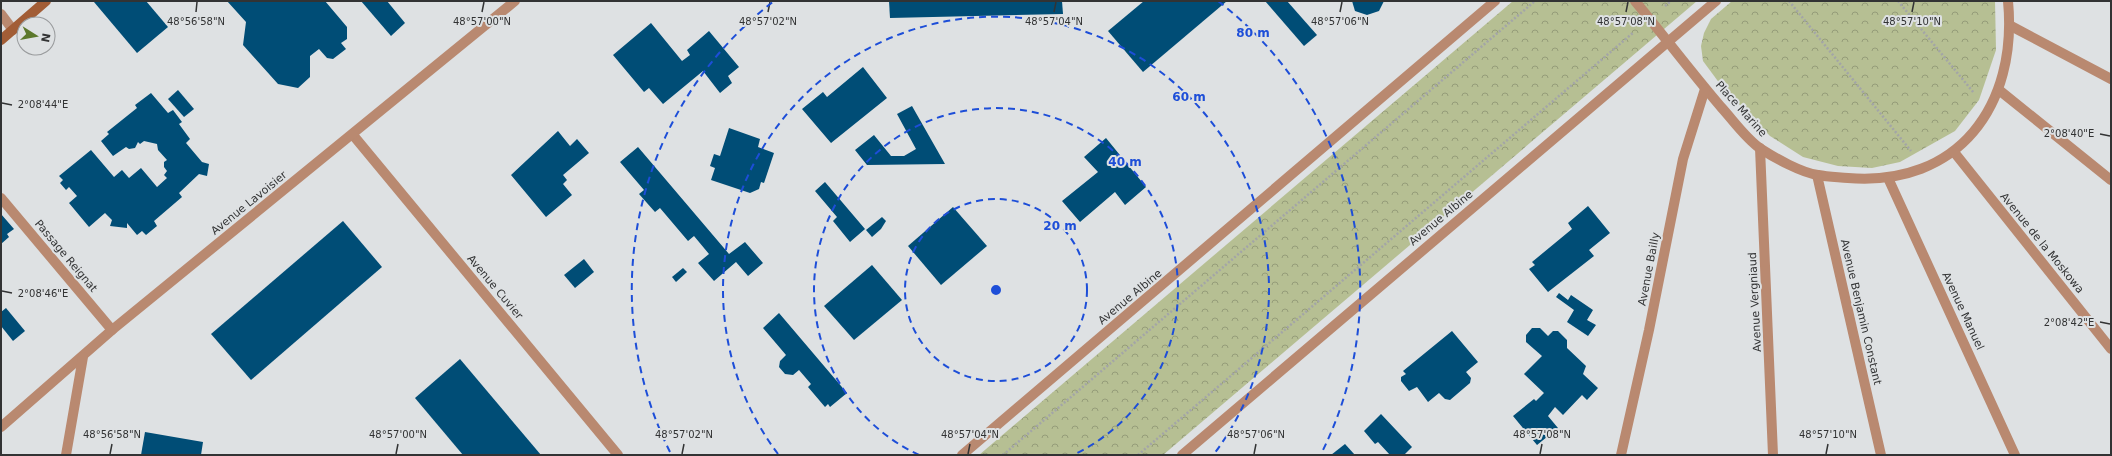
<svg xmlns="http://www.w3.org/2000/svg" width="2112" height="456" viewBox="0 0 2112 456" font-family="'DejaVu Sans',sans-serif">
<defs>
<pattern id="park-crowns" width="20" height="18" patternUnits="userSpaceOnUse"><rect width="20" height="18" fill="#b6bf93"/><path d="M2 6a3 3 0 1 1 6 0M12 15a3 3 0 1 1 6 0" fill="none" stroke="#959c79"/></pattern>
</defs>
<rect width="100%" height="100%" fill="#dee1e3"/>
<g fill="url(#park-crowns)">
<path d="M1513,1H1697L1163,455H979Z"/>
<path d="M1732,1H1995L1996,50L1979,100L1955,131L1900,162L1872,168L1838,166L1803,157L1770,136L1723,88L1703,61L1701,46L1704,33L1711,19Z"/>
</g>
<g fill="#004d76">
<path d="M96,1H146L168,27L137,53L94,2Z"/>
<path d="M227,1H325L347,27V39L341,43L346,49L333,59L327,58L319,49L310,56V77L298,88L278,84L243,45L246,22Z"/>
<path d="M361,1H387L405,23L391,36Z"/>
<path d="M889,1H1062L1063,14L890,18Z"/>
<path d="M1144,1H1227L1143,72L1108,31Z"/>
<path d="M1265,1H1287L1317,35L1304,46Z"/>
<path d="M1352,1H1384L1379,11L1367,15L1355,11Z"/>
<path d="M651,23L682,61L690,55L687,50L709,31L739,67L728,76L732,83L720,93L703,71L663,104L649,88L644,92L613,55Z"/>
<path d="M863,67L887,98L831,143L802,109L823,92L827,97Z"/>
<path d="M178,90L194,109L184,117L168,99Z"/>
<path d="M151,93L168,113L173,110L182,122L179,124L190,139L186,143L202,162L209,164L207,176L199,174L179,193L182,197L154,221L157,226L146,235L142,231L137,235L127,223V228L110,226L112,220L105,213L89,227L69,203L77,196L69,187L66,190L60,183L63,180L59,176L91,150L114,177L122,170L129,178L141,168L157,187L167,178L164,175L167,171L164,167V162L167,160L158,150L157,144L144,141L140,144L138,142L135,148L129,149L126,147L113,156L101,141L109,134L107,132L137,108L135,105Z"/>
<path d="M912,106L945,164L867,165L855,150L874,135L891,156H904L916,149L897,114Z"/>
<path d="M729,128L760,139L758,147L774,153L764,183L761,182L759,189L750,193L711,180L715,168L710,166L714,154L720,156Z"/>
<path d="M558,131L570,146L577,139L589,153L563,175L567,180L563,184L572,195L546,217L511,175Z"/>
<path d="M1106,138L1146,187L1125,205L1115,192L1080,222L1062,201L1098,172L1084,157Z"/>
<path d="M638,147L729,254L745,242L763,263L748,276L736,262L714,281L698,263L709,254L694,236L688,241L660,208L655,212L639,194L644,190L620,162Z"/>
<path d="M825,182L865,229L850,242L833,221L837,217L815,191Z"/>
<path d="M1588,206L1610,233L1589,250L1594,256L1548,292L1529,269L1535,265L1532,262L1572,229L1568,223Z"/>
<path d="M953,207L987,246L941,285L908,246Z"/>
<path d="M1,214L14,229L7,234L9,237L1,244Z"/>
<path d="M882,217L886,221L881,229L872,237L866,230Z"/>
<path d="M343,221L382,267L251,380L211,334Z"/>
<path d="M584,259L594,272L575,288L564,275Z"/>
<path d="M872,265L902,300L854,340L824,306Z"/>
<path d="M683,268L687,272L676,282L672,277Z"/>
<path d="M1559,293L1568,300L1571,295L1593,310L1587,320L1596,325L1588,336L1567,322L1574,310L1556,297Z"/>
<path d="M6,308L25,331L13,341L1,326V312Z"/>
<path d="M779,313L847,393L830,407L828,404L825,407L808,387L811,384L799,370L793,375L785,374L779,367L780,361L786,355L763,328Z"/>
<path d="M1532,328H1540L1548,336L1553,331H1558L1567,340V348L1586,366L1583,374L1598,388L1587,400L1582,395L1563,415L1555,407L1548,416L1558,428L1537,445L1513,416L1534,399L1536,401L1544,393L1524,374L1542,356L1526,342V335Z"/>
<path d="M1452,331L1478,362L1466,372L1471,378L1470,383L1450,400L1445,399L1439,393L1428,402L1417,387L1409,391L1401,381V377L1406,374L1403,371Z"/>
<path d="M460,359L541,455H463L415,398Z"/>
<path d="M1381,414L1412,447L1404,455H1390L1378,442L1375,444L1364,431Z"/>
<path d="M145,432L203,442L201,455H141Z"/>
<path d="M1345,444L1355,455H1331Z"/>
</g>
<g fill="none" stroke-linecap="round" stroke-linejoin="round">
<g stroke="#a3a5a7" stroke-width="2.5" stroke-dasharray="2 2" stroke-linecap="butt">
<path d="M1789,1L1911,151"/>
<path d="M1898,1L1974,93"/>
<path d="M1665,6L1671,1"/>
<path d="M1003,455L1535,1"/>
<path d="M1138,455L1634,32"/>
</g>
<g stroke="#b98970" stroke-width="10">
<path d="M1635,1C1664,36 1691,72 1721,107C1733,120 1746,139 1761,149C1775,158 1802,173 1818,175C1828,177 1838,177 1848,178C1959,187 2018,105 2008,1"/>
<path d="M1,14L13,30"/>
<path d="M2011,26L2111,79"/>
<path d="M1999,90L2111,180"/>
<path d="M353,135L618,455"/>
<path d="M1760,148L1773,455"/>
<path d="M1954,152L2111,349"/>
<path d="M1817,175L1881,455"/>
<path d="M1888,178L2015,455"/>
<path d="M1,198L112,330"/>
<path d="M1,427L112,330L515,1"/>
<path d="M66,455L83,357"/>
<path d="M962,455L1495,1"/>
<path d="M1182,455L1716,1"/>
<path d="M1621,455L1649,330L1683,159L1705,89"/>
</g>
<path stroke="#a25d36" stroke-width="10" d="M1,40L46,1"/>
</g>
<path fill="none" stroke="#323334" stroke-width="1.5" d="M196,12L197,2M482,12L484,2M768,12L770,2M1054,12L1056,2M1340,12L1342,2M1626,12L1628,2M1912,12L1914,2M2,103L12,105M2100,134L2110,136M2,291L12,293M2100,322L2110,324M110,454L112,444M396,454L398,444M682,454L684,444M968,454L970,444M1254,454L1256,444M1540,454L1542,444M1826,454L1828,444"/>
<g fill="none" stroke="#1d4ed8" stroke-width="2" stroke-dasharray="7 5">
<circle cx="996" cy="290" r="91"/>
<path d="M919 455A182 182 0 1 1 1073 455"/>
<path d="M778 454A273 273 0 1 1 1214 454"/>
<path d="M670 452A364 364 0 0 1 774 1M1218 1A364 364 0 0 1 1322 452"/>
</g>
<g text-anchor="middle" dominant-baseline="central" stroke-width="4" stroke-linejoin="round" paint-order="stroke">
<g font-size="11" fill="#323334" stroke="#dee1e3">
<text transform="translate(1741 109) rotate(48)">Place Marine</text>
<text transform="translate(249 203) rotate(-39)">Avenue Lavoisier</text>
<text transform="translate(1441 218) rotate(-40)">Avenue Albine</text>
<text transform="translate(2042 243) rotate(51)">Avenue de la Moskowa</text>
<text transform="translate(66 256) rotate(50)">Passage Reignat</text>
<text transform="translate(1649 269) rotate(-79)">Avenue Bailly</text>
<text transform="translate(495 287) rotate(50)">Avenue Cuvier</text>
<text transform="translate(1130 297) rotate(-40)">Avenue Albine</text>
<text transform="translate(1755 302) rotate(-93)">Avenue Vergniaud</text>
<text transform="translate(1963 311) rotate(65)">Avenue Manuel</text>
<text transform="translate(1861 312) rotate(77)">Avenue Benjamin Constant</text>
</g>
</g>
<g font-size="10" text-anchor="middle" fill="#323334" stroke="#dee1e3" stroke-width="4" stroke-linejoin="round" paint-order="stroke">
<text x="196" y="25">48°56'58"N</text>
<text x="482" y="25">48°57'00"N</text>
<text x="768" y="25">48°57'02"N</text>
<text x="1054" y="25">48°57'04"N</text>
<text x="1340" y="25">48°57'06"N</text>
<text x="1626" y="25">48°57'08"N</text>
<text x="1912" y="25">48°57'10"N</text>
<text x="43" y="108">2°08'44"E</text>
<text x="2069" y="137">2°08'40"E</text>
<text x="43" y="297">2°08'46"E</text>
<text x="2069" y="326">2°08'42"E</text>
<text x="112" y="438">48°56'58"N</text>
<text x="398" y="438">48°57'00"N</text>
<text x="684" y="438">48°57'02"N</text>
<text x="970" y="438">48°57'04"N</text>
<text x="1256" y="438">48°57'06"N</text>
<text x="1542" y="438">48°57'08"N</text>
<text x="1828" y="438">48°57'10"N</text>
</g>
<circle cx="996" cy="290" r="6" fill="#1d4ed8" stroke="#dee1e3" stroke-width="2"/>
<g font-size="12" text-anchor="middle" font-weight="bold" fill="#1d4ed8" stroke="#dee1e3" stroke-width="4" stroke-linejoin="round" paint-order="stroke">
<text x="1253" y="37">80 m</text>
<text x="1189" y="101">60 m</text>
<text x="1125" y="166">40 m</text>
<text x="1060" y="230">20 m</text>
</g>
<rect width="2112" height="456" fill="none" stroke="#323334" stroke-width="4"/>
<g transform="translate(36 36) rotate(101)"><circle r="19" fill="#dee1e3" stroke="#999b9d"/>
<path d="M0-3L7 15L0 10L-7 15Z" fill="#5c782c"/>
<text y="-6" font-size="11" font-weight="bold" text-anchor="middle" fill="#323334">N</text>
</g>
</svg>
